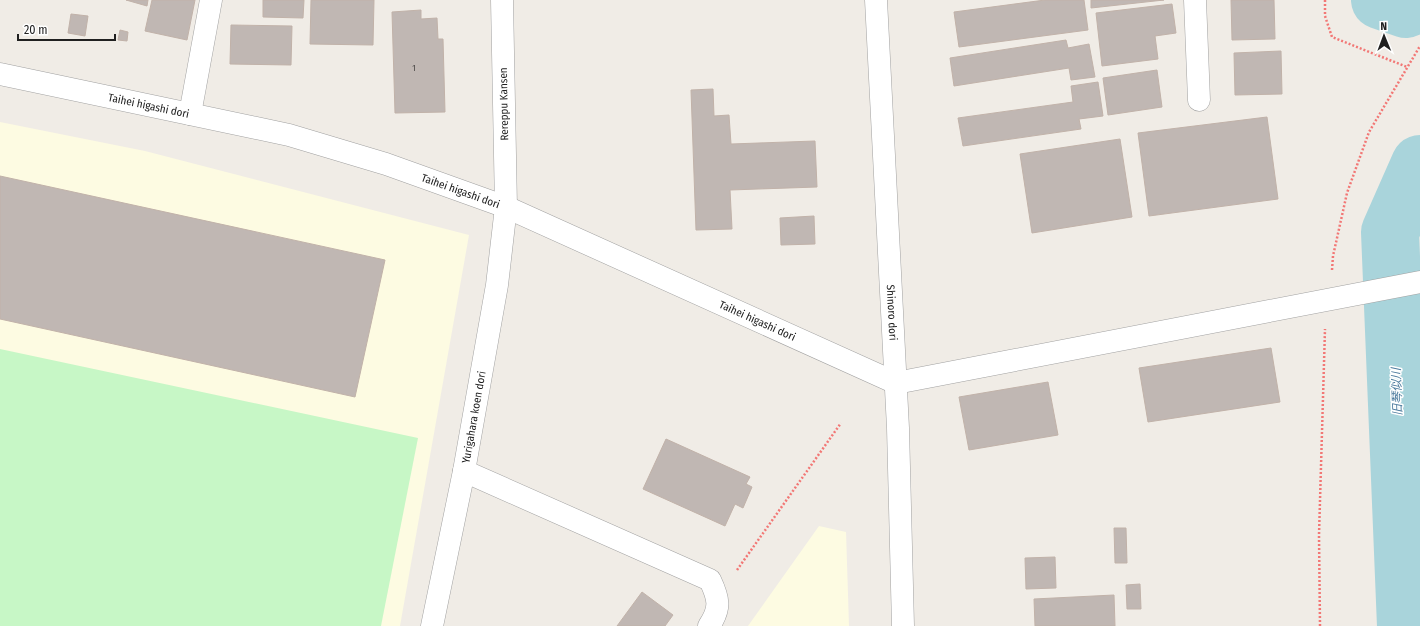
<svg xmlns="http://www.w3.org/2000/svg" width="1420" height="626" viewBox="0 0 1420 626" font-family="'Fira Sans Condensed','Noto Sans JP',sans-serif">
<rect width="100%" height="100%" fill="#f0ece6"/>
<g fill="#fdfbe2">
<path d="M0,122L145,151L469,235L400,626H0Z"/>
<path d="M819,526L846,532L849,626H748Z"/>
</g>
<path fill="#c7f7c6" d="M0,349L418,438L381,626H0Z"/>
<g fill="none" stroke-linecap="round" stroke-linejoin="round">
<g stroke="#a9d4db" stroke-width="58">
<path d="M1380,0L1406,9"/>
<path d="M1406,626L1390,232L1420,164"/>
</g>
</g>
<g fill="#c0b7b3" stroke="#c1b2a9">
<path d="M126,0H148L147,6Z"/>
<path d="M152,0H195L187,40L145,31Z"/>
<path d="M263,0H304L303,18L263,17Z"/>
<path d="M311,0H374L373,45L310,44Z"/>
<path d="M1045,0H1084L1088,30L959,47L954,12Z"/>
<path d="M1091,0H1164L1091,8Z"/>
<path d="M1231,0H1274L1275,39L1232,40Z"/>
<path d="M1172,4L1176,33L1155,36L1158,59L1102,66L1096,13Z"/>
<path d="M421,10V19L437,18L438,39H443L445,112L395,113L392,12Z"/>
<path d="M71,14L88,16L85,36L68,33Z"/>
<path d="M231,25L292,26L291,65L230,64Z"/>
<path d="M120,30L128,32L127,41L118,40Z"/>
<path d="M1066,40L1068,48L1089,44L1095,77L1071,80L1069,68L954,86L950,58Z"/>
<path d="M1281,51L1282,94L1235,95L1234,53Z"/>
<path d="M1157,70L1162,107L1108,115L1103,78Z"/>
<path d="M1098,82L1103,116L1079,119L1081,129L963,146L958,118L1073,102L1071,86Z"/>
<path d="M713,89L714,116L729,115L731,144L815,141L817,187L730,190L732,229L696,230L691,90Z"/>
<path d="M1267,117L1278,199L1149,216L1138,133Z"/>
<path d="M1120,139L1132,217L1032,233L1020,154Z"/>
<path d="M0,176L385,260L355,397L0,319Z"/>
<path d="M814,216L815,244L781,245L780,218Z"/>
<path d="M1271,348L1280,402L1148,422L1139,368Z"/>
<path d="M1048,382L1058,435L969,450L959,397Z"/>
<path d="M666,439L750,477L746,484L752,487L743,508L735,504L725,526L643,489Z"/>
<path d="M1114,528H1126L1127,563H1115Z"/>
<path d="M1055,557L1056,588L1026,589L1025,558Z"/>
<path d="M1140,584L1141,609H1127L1126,585Z"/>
<path d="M642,592L673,615L665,626H617Z"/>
<path d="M1114,595L1115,626H1035L1034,599Z"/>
</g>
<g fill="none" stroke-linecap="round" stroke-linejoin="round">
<defs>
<g id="minor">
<path d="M1195,0L1199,100"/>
<path d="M190,114L211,0"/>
<path d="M896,383L1420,282"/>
<path d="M464,471L710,580C719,599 721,608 709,626"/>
</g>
<g id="tertiary">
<path id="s1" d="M876,0L898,428L903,626"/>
<path id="s2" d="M0,74L289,135L386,164L506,207L896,383"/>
<path id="s3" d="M432,626L464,471L497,285L506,207L502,0"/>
</g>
</defs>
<use href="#minor" stroke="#a1a1a1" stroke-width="23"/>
<use href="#tertiary" stroke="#a1a1a1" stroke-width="23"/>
<g stroke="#f27775" stroke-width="2.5" stroke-dasharray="2 2" stroke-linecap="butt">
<path d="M1325,0V16L1332,37L1407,67"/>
<path d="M1332,270L1333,256L1347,193L1369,132L1420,46"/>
<path d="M737,570L841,423"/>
<path d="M1320,626L1319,535L1325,329"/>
</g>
<use href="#minor" stroke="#fff" stroke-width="22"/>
<use href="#tertiary" stroke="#fff" stroke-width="22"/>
</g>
<g text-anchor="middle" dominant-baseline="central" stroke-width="3" stroke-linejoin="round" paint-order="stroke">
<g font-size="9" fill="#484645">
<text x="414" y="68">1</text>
</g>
<g font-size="11" fill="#202020" stroke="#fff">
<text transform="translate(504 104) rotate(-91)">Rereppu Kansen</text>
<text stroke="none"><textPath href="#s2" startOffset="152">Taihei higashi dori</textPath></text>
<text stroke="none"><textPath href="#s2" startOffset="476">Taihei higashi dori</textPath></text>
<text stroke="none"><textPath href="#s1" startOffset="313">Shinoro dori</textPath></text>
<text stroke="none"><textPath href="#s2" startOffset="800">Taihei higashi dori</textPath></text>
<text stroke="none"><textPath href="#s3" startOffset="213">Yurigahara koen dori</textPath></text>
</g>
<g font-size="12" font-style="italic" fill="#4a799c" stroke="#fff">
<text transform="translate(1397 392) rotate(-92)">旧琴似川</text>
</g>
</g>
<g transform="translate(1384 36) rotate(359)" stroke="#ffffff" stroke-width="3" paint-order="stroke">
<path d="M0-3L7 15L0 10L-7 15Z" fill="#202020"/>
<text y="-6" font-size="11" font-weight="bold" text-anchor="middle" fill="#202020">N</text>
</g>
<path d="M18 34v6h97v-6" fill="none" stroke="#202020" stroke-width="2"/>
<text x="24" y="34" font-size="12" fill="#202020" stroke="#ffffff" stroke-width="3" paint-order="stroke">20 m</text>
</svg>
